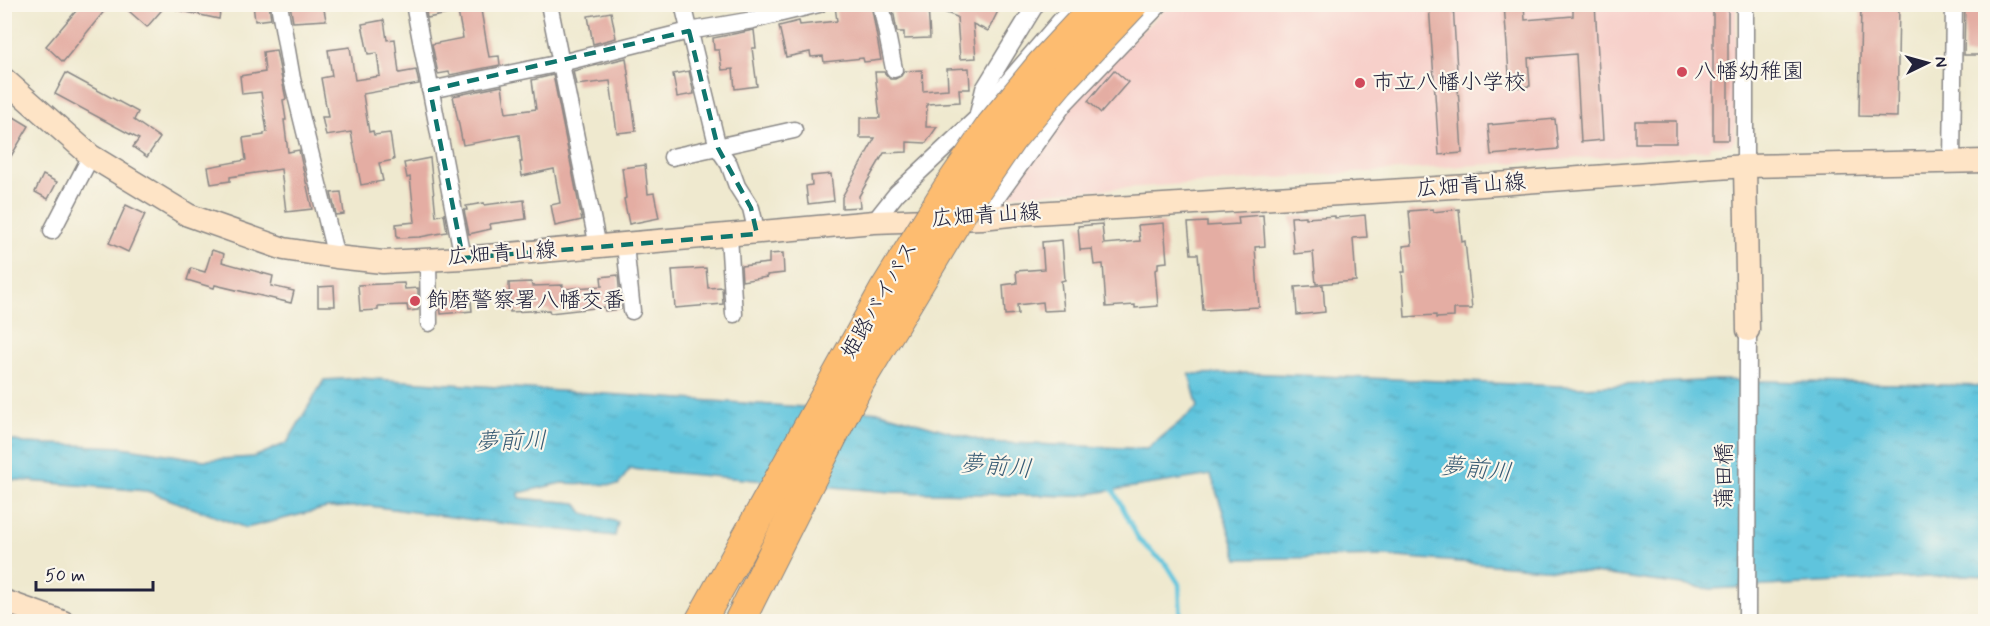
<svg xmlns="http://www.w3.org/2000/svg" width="1990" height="626" viewBox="0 0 1990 626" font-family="Mynerve,'Klee One',sans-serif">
<defs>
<pattern id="water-ripples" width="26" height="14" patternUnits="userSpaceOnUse" patternTransform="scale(1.5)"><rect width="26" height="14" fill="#5fc4dd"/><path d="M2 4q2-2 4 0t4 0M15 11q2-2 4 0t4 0" fill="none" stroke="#52a8bf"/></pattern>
</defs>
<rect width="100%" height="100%" fill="#fbf7ec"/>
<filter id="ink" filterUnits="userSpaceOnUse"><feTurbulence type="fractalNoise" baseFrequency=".0167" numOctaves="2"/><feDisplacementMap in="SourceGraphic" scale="12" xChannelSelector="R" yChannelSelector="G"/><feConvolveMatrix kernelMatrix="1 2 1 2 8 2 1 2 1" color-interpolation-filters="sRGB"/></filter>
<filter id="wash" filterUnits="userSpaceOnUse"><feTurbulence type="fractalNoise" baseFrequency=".008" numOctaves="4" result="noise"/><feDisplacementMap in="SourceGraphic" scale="24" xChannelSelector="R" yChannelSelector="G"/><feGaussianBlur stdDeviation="1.35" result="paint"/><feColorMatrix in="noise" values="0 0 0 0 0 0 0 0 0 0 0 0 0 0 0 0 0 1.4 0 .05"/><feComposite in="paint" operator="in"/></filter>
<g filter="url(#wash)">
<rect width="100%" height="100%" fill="#efe9cf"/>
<path fill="#f7d0ca" d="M1169,5H1736L1735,139L1730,145L1710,146L1708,150L1000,196L1062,114L1121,51Z"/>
<path fill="url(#water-ripples)" stroke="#40738c" stroke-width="1.5" d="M1247,373L1585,387L1717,380L1985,386V576L1966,575L1711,589L1594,573L1385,556L1238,559L1211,475L1075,496L890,492L630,469L618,485L561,483L519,493V498L576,503L583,513L618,522L615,536L481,521L370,506L327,508L246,528L147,491L5,479L4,438L24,443L122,447L204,460L254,457L287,443L324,380L359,378L881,412L985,442L1147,449L1198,407L1189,374Z"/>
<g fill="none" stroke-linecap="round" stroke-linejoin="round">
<path stroke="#5fc4dd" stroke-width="4.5" d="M1111,489L1114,491L1139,540L1167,565L1179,584L1181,622"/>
</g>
<g id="blocks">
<g fill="#e4ada3">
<path d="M82,4H110L63,62L46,46Z"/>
<path d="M121,4H167L147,27Z"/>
<path d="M178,4H221L219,19L177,10Z"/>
<path d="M253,4H269L271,19L255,21Z"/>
<path d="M290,4H323L326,20L293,22Z"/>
<path d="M425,4H480L489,57L499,56L500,65L450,75L449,72L438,74L432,44L463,38L458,12L427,18Z"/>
<path d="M844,4H871L881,60L864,62L863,58L824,62L823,56L811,57L810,52L786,57L779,26L799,21L800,25L837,21L835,6Z"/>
<path d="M892,4H984L998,11L988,31L973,24L976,58L960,59L957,17L928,6L930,38L904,39V32H897Z"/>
<path d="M1429,4H1453L1462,153L1439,155Z"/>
<path d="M1504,4H1524L1525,20L1573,16V4H1595L1603,140L1581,142L1576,54L1528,58L1530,86L1510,88Z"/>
<rect x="1713" y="4" width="15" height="136"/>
<path d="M1861,4H1899L1897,117L1859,116Z"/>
<path d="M1965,4H1986V55H1964Z"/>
<path d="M611,12L616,38L593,44L588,16Z"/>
<path d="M384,20L387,40L395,39L399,73L416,70L419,84L363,94L369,132L373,131L374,135L390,133L394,160L379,163L383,181L361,185L351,132L326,136L322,117H328L321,78L332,76L328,50L350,47L355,80L380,76L377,53L368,54L362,24Z"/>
<path d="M754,30L756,48H752L757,86L735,89L733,69L722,70L719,50H714L713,38Z"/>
<path d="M276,50L286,99L283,100L286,120H284L288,152L299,150L312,209L286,212L281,169L230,177V181L211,184L208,167L246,160L243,138L264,135V133L267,132L261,92L242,94L240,76L265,72L263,52Z"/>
<path d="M626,58L636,131L617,133L610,81L576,85L573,71Z"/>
<path d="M969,68L970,89H959L960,102L927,104L926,127H937L926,143L907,142V152L884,153L859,196L860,207L842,208V197L875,138H860V118H880L875,72H884L890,79H895L901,76L904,71L922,70L923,91L948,89L947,69Z"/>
<path d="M1114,70L1128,82L1101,113L1088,101Z"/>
<path d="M689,71L694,94L677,97L673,74Z"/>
<path d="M66,73L138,112L134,120L160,138L147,157L133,147L139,139L55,94Z"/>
<path d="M553,75L582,220L555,226L551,205L560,203L554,169L522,176L520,162H522L519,135L463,145L453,96L502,86L506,113L536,109L532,80Z"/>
<path d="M9,114L29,126L4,168V122Z"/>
<path d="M1555,119L1558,149L1491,155L1488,125Z"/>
<rect x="1635" y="121" width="41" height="22"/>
<path d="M430,158L436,216L444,214L447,232L420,237L397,238L396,224L415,222L410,177L407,178L404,163Z"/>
<path d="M645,165L648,194L654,193L659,218L629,224L624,199L626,198L622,168Z"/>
<path d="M831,174L834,201L808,204L806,186L812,185L811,176Z"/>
<path d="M43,175L57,182L48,199L35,192Z"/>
<path d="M341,192L344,214L336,215L331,193Z"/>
<path d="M524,200L526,219L490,224L491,229L469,234L464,210H467L466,206L484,203V205Z"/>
<path d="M126,205L145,214L128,252L109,243Z"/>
<path d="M1433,209V212L1459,209L1462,242L1465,241L1472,309H1454V317L1436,318V315L1405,317L1402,272H1405L1403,246L1412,245L1409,211Z"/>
<path d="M1263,215L1265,246L1255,247L1259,307L1203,310L1198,254H1191L1188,223L1207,222V226L1239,224L1238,217Z"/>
<path d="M1365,215L1367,237L1353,238L1356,281L1316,284L1313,252L1294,254L1291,217L1306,216V218L1335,216V218Z"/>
<path d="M1164,223L1167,262L1158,263V269L1155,270L1158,306L1135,308V305L1106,307L1103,264L1094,265L1092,249L1080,250L1078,226L1102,224L1104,244L1140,241L1138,225Z"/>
<path d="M1062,240L1065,280L1061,281L1064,310L1044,311L1043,302L1017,305L1018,314L1005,315L1003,285L1017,283L1016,271L1044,269L1042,242Z"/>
<path d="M212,250L224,254L222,262L273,276L271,286L294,291L291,303L215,285L214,288L187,280L191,268L205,272Z"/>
<path d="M783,253L784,273L767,275V277L742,281L741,266L769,263V254Z"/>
<path d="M706,268L708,288L722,287L723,304L675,308L672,270Z"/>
<path d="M618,275L621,309L605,311L604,307L550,313L549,310L510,312L509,283L531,282L532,286L563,285V289L602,286L601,277Z"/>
<path d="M404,283L405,289L418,288V310L408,311L407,305L378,306V310L360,311L358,285Z"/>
<path d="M1323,285L1325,312L1297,315L1295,287Z"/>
<path d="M334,286L335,306H318V287Z"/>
<path d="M470,290L472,311L441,314L439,293Z"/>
</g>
</g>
</g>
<g filter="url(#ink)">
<use href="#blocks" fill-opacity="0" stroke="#888685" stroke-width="1.5"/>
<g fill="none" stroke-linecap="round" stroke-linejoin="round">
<defs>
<g id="street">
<path d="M279,4L292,79L336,257"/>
<path d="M414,4L463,258"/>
<path d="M549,4L598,247"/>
<path d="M683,4L718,148L729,164L737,186L751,208L757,234"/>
<path d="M881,4L894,69"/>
<path d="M430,90L561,63L689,31L753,20L819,4"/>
<path d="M978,114L984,89L1036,4"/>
<path d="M672,157L794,130"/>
<path d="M1952,161L1954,4"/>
<path d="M1745,166V4"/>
<path d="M982,218L1064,104L1160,4"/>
<path d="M874,222L897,193L977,118L1060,21L1077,4"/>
<path d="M52,231L91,156"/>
<path d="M729,236L734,314"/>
<path d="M625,245L632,311"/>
<path d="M428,260L429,323"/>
<path d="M1747,622L1748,330"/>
</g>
<g id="secondary">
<path d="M4,79L91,156L188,215L284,249L336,257L383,262L463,258L874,222L982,218L1019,214L1469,186L1745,166L1986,161"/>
<path d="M1745,166L1748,330"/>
<path d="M4,601L63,622"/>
</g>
</defs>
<use href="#street" stroke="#888685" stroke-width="19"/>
<use href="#secondary" stroke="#888685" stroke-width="25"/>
<use href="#street" stroke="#fff" stroke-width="16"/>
<use href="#secondary" stroke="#fee4c6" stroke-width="22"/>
<defs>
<g id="highway-bridge">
<path d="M700,622L884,291L947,190L991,126L1042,64L1098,4"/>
<path d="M739,622L860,381L967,203L1011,139L1059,82L1133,4"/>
</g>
</defs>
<use href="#highway-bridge" stroke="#888685" stroke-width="32" stroke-linecap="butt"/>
<use href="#highway-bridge" stroke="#fdbc70" stroke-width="30"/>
</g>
</g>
<path fill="none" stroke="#0f766e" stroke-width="4.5" stroke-dasharray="12 8" stroke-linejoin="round" d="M689,31L718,148L751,208L757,234L463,258L430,90Z"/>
<g fill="#d1495b" stroke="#fbf7ec" stroke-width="2">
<circle cx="1682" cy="72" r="6"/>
<circle cx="1360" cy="83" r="6"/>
<circle cx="415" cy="301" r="6"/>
</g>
<g text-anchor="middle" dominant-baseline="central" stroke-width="4.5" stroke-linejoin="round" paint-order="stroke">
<g font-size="22" fill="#22223b" stroke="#fbf7ec" text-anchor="start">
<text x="1694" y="72">八幡幼稚園</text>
<text x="1372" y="83">市立八幡小学校</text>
<text x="427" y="301">飾磨警察署八幡交番</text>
</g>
<g font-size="22" fill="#22223b" stroke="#fbf7ec">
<text transform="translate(1471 186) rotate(-4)">広畑青山線</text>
<text transform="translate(986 216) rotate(-4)">広畑青山線</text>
<text transform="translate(502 254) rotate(-4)">広畑青山線</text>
<text transform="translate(880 300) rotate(-60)">姫路バイパス</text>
<text transform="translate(1725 476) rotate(-90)">蒲田橋</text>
</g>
<g font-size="24" font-style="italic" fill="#375b74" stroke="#fbf7ec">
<text transform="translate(511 442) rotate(-1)">夢前川</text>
<text transform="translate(996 467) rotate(5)">夢前川</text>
<text transform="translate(1476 470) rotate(6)">夢前川</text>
</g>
</g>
<rect width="1990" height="626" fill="none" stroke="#fbf7ec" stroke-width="24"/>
<g transform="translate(1927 63) rotate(85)" stroke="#fbf7ec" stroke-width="4.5" paint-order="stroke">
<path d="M0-4.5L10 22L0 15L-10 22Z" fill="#22223b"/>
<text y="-9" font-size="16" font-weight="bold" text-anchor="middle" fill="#22223b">N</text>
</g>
<path d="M36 581v9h117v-9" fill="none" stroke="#22223b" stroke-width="3"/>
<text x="45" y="581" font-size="18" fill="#22223b" stroke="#fbf7ec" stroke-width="4.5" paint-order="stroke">50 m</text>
</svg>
